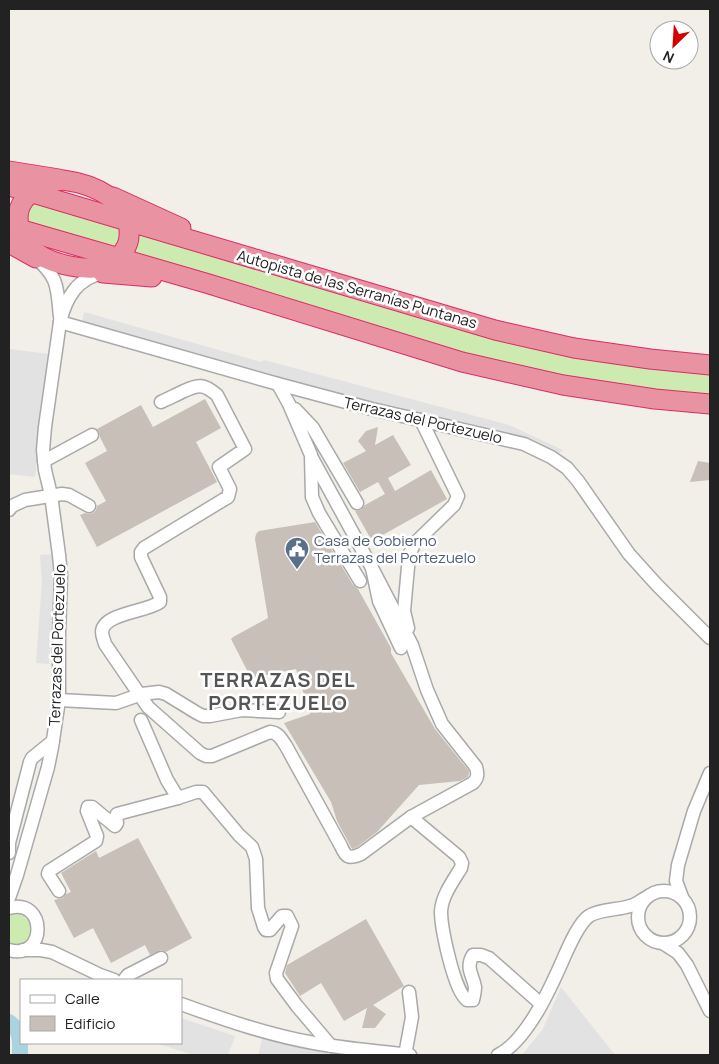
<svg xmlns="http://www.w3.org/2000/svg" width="719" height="1064" viewBox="0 0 719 1064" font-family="Manrope,sans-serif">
<rect width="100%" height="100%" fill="#f2efe9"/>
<g fill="#cdebb0">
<path d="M29,200L123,224L119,250L22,220Z"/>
<path d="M140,229L429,317L710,370V399L530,371L433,345L132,256Z"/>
<path d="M12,914C41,912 34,953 9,943V916Z"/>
</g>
<g fill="#e2e2e2">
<path d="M84,312L261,362L264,360L509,425L563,450L556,456L372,405L82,323Z"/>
<path d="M9,349L50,354L35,477L9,474Z"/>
<path d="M55,554L57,575L49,664L36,663L42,582L40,555Z"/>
<path d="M561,987L615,1055H522L543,1029Z"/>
<path d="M181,1018L235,1036L228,1055H193L156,1043H181Z"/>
<path d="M263,1036L333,1052L332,1055H258Z"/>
</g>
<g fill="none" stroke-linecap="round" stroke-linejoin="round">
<path stroke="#aad3df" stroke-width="16" d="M9,1022C22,1032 20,1040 20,1055"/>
</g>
<g fill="#c7bfb8">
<path d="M205,399L221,428L196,442L217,482L97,547L80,515L85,513L89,514L93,513L96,510L97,506L106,501L85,463L107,451L100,437L99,432L97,429L141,405L153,427Z"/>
<path d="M378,427L375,445L393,435L411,465L388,478L395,491L431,470L447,499L372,541L355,511L361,510L365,505L385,494L378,482L360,492L343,463L366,451L358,441L366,431Z"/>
<path d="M698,461L710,463V480L690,482Z"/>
<path d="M315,522L353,585L358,589L391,648V653L435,729L469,771V773L468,777L460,781L419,785L377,832L357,847L352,849L337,821L331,802L284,723L310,714L296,669L251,678L231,639L233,637L268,618L255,539L256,534L259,531Z"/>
<path d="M138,838L192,938L166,952L161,950L150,955L145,945L111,963L93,928L74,938L54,900L63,898L66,894L71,892L61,873L96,851L99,858Z"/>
<path d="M366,919L404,986L373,1005L386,1014L375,1028H362L367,1008L344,1021L321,983L300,996L285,973L287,965Z"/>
</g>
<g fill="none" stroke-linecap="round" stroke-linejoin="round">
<defs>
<g id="minor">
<path d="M36,258C59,278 57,288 60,317"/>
<path d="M60,322L278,384L372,409L524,444L551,457L567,468L578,481L629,554L657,585L710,638"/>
<path d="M278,384L289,404L311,455L312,497L319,513L360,581"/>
<path d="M161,402C169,398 176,395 184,391C199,384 204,384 217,395L245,449L219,467L230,489L228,497L144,548L141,552V557L160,597V602C147,612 103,613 102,632C102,636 104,640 105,644L148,707L200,753L206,756H212L270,732C279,733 281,739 286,746L341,846C346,858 349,859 361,854L411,817L459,857L462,863L461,868C453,881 442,896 441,911C441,928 454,991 467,1000H473C474,996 475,992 475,987C473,975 465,968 473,955H481L489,958L541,1004"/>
<path d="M295,409L313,428L357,503"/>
<path d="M312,458L372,568L379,601L401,648"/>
<path d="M44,461L92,435"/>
<path d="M9,510L12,506L25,500L62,494L69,495L89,506"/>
<path d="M372,568L412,645L427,690L442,724L476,767C478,774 478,778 473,783L411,817"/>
<path d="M408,628L404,611L409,556L414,544L454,505L458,496L421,420"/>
<path d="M59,700L116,703L142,694L159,692L166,694L197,713L203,716H210L242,710L279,712"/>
<path d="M141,720L167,780L178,798"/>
<path d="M9,853V843L30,762L32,758L53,741"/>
<circle cx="664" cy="917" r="26"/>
<path d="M59,891L48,874L49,871L96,841L97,836L87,811L88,807H92L115,826L117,823L116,816L117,814L178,798L196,792H203L239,835L252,847L256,859L258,908L264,927L266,930H270L282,916H287L292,926L276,973L277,979L297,1006L331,1046"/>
<path d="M682,897L676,881L678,865L694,811L710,773"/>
<path d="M9,898L17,875L48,767L52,747L59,700V634L61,575L59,555L51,495L45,470L43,450L45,427L60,322C66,298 77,278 103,273"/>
<path d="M9,908C47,897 47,961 9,950"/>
<path d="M664,944L678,953L687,965L710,1011"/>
<path d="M23,950H41L52,952L100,975L114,980"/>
<path d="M124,980L128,975L161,958"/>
<path d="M181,1004C225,1020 269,1035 314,1043C346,1049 378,1051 410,1055"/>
<path d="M405,1055L412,1017L409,992"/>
<path d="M498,1055C528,1040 552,985 565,955C570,944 579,923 589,916C600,909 618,910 630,906C636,905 641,900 647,897"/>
</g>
<g id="highway">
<path d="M9,171L59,179"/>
<path d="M63,180C93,184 132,200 129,236C129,243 125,250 120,256C115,260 110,264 104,266C87,272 53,264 38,254C29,247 21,236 19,226C17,217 18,208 24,200C34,187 47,182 63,180Z"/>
<path d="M9,186L495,330L574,348L650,359L710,365"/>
<path d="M113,197L181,228"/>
<path d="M9,226L209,284L462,362L563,385L655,399L710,404"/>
<path d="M9,243L36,258"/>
<path d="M102,267L103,273L152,277"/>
</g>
</defs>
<use href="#minor" stroke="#a9a9a9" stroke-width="15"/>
<use href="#highway" stroke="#dc2a67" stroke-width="21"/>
<use href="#minor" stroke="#fff" stroke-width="12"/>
<use href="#highway" stroke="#e892a2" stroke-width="19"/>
</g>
<defs>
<symbol id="civic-pin" viewBox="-11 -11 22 30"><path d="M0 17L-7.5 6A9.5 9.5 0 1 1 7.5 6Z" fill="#5c6f8a" stroke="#fff"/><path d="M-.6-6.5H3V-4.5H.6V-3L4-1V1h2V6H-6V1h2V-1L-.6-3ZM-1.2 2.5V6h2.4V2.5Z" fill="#fff"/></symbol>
</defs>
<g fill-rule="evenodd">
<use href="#civic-pin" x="283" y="535" width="28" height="38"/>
</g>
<g text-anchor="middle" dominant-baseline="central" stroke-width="5" stroke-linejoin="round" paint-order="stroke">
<g font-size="15" fill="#222" stroke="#fff">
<text transform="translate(357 289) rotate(16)">Autopista de las Serranías Puntanas</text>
<text transform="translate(423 420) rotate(13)">Terrazas del Portezuelo</text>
<text transform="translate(57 645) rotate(-88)">Terrazas del Portezuelo</text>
</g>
<g font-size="15" fill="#4e5e75" stroke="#fff" text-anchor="start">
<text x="314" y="540">Casa de Gobierno<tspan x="314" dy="17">Terrazas del Portezuelo</tspan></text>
</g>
<g font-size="20" font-weight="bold" letter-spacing="1" fill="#555" stroke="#fff">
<text x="278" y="679">TERRAZAS DEL<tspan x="278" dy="23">PORTEZUELO</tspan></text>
</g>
</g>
<rect width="719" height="1064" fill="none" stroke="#222222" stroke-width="20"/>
<rect x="20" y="979" width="162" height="65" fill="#ffffff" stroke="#a7a7a7"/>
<rect x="30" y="995" width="25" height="8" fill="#ffffff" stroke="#a7a7a7"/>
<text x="65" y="1004" font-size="15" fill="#222222">Calle</text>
<rect x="30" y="1016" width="25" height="15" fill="#c7bfb8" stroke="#a7a7a7"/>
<text x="65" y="1029" font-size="15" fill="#222222">Edificio</text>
<g transform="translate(674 45) rotate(205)"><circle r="24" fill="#ffffff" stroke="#a7a7a7"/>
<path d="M0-4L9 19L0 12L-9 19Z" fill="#d40000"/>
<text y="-8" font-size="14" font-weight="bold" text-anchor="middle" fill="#222222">N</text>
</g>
</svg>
